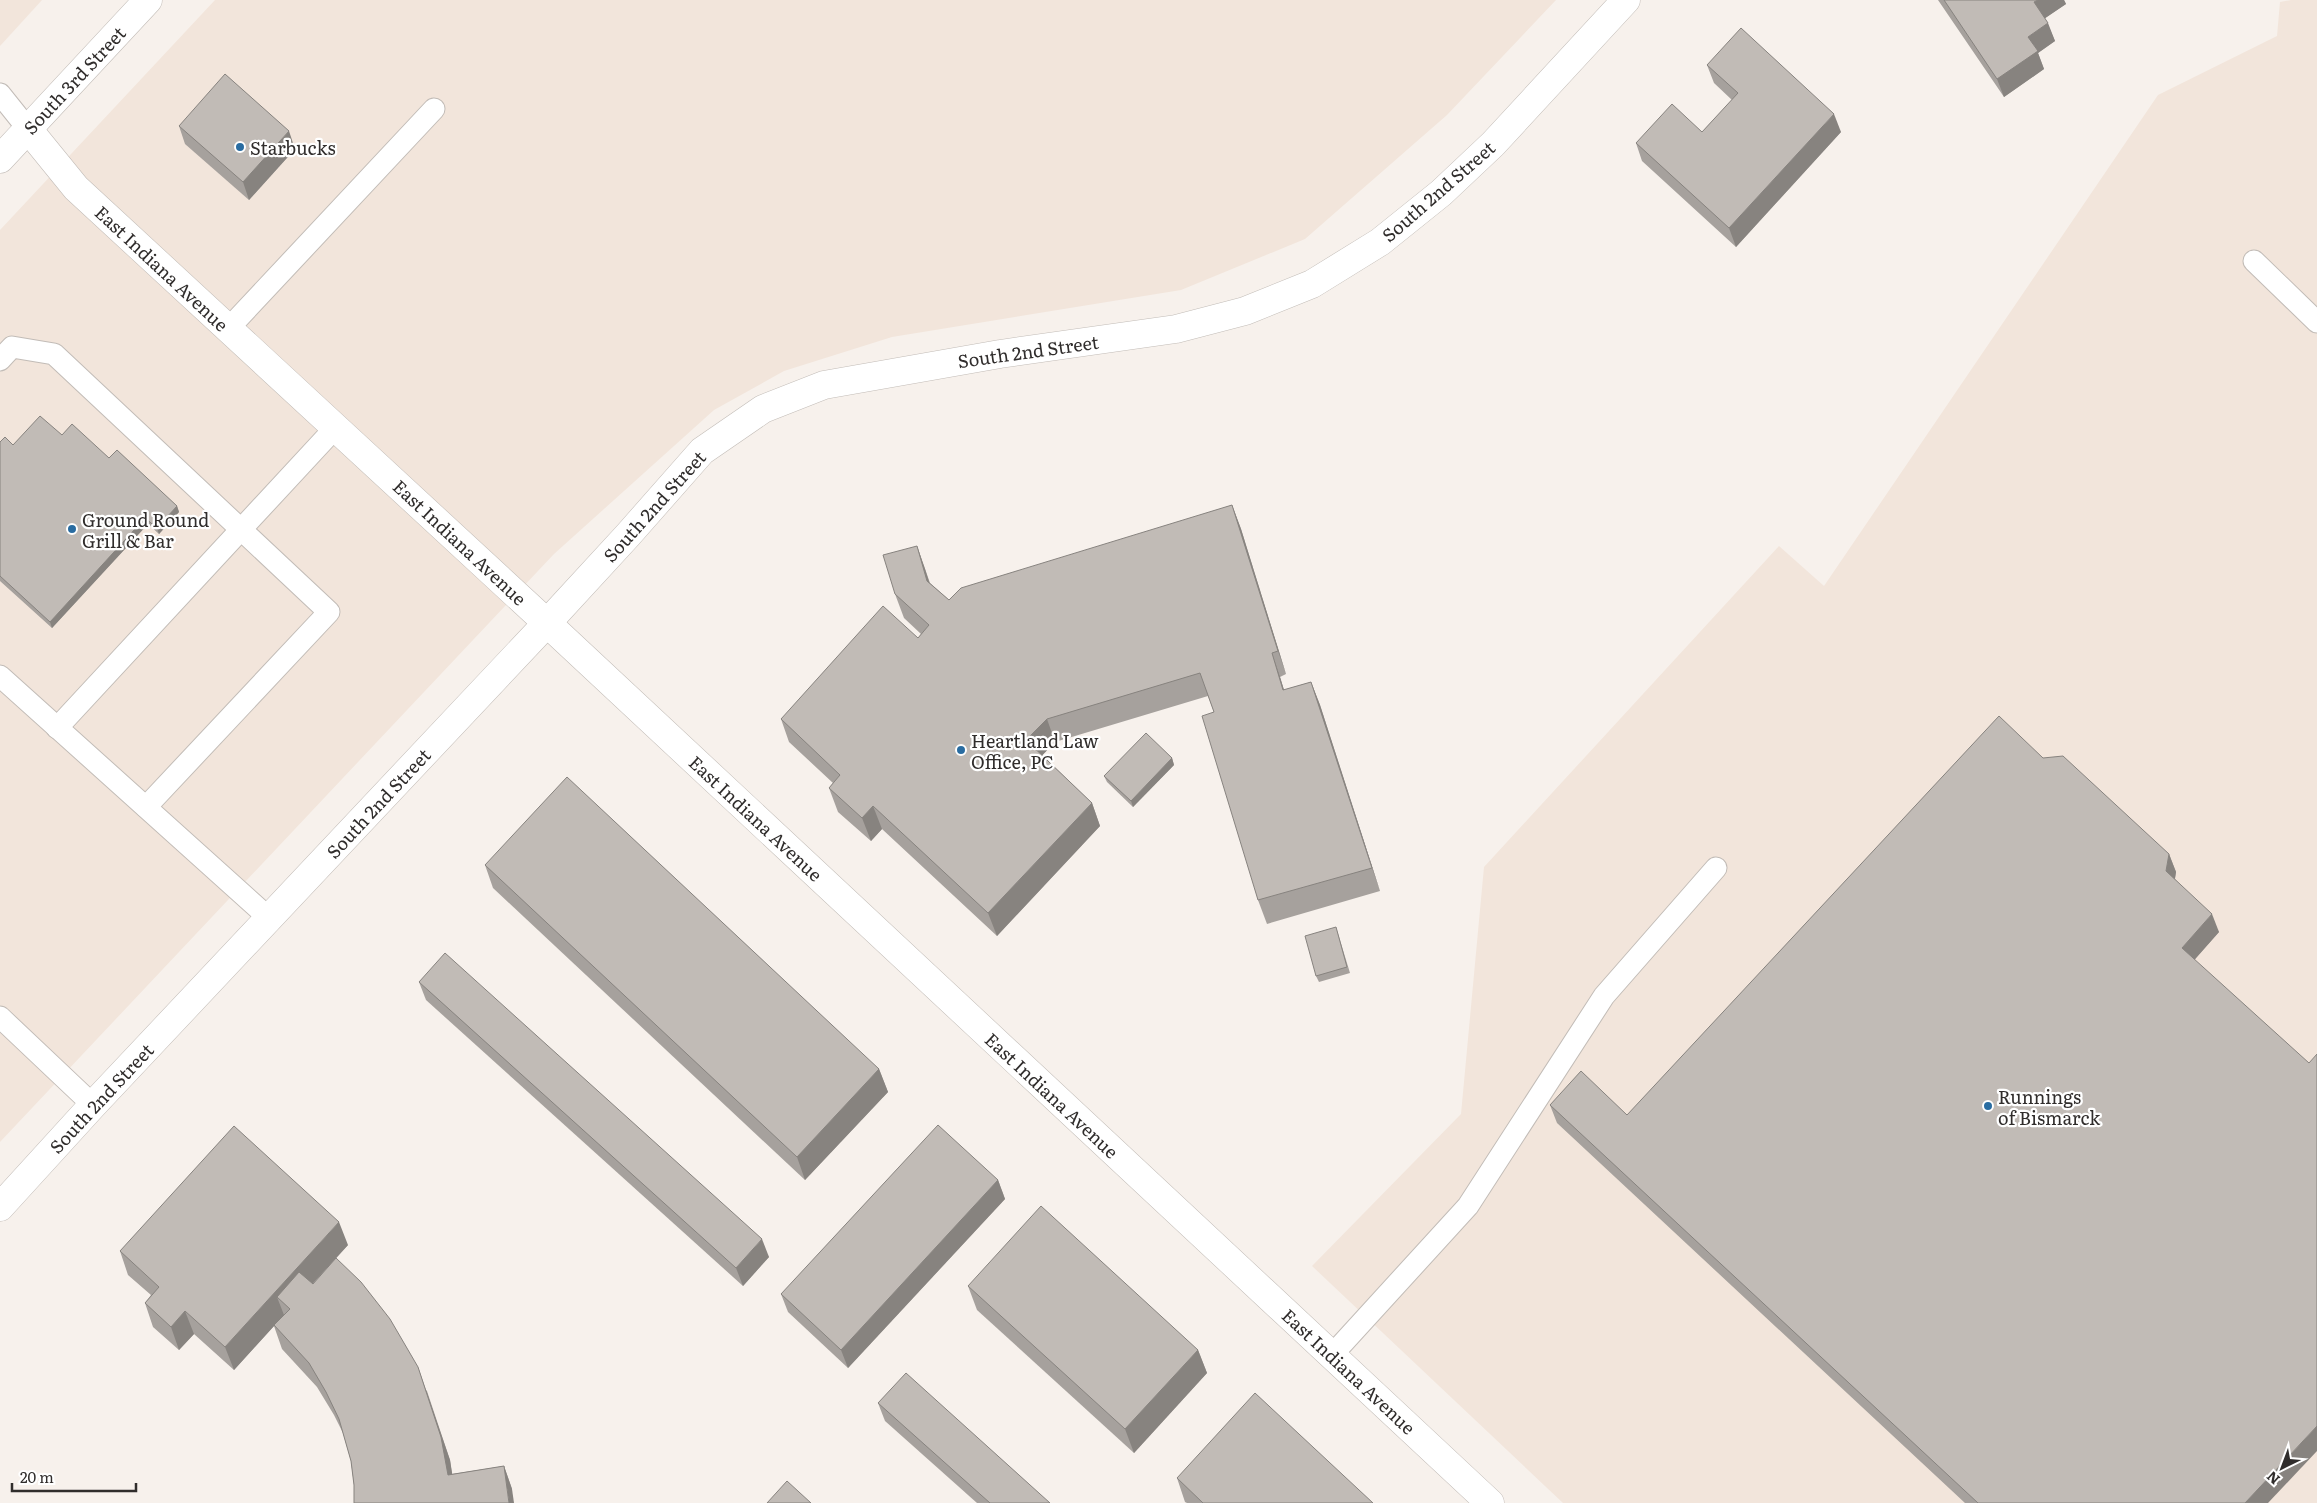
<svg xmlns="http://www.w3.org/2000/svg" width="2317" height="1503" viewBox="0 0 2317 1503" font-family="Literata,serif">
<rect width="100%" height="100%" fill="#f7f1ec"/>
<g fill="#f2e5db">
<path d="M0,0H42L0,46Z"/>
<path d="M215,0H1556L1447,115L1305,239L1181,290L892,337L784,371L714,410L554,554L0,1142V230Z"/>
<path d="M2291,0H2317V1503H1563L1312,1266L1461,1114L1484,867L1779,546L1824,586L2158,95L2277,36L2280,2Z"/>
</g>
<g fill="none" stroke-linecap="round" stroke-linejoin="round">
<defs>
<g id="service">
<path d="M0,94L28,129"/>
<path d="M2254,261L2317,322"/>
<path d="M228,329L434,109"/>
<path d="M0,360L12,347L54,354L329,612L146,807"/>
<path d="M0,676L270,919"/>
<path d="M57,728L335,428"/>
<path d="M0,1017L93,1105"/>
<path d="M1332,1355L1468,1206L1604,996L1716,868"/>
</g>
<path id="minor" d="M0,1207L93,1105L547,623L628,535L702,451L763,409L824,385L1000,354L1176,329L1245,311L1312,284L1380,242L1441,193L1493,144L1626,0"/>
<g id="tertiary">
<path d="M28,129L76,188L547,623L1490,1503"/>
<path d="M0,159L148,0"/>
</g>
</defs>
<use href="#service" stroke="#c2bcb7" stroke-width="23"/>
<use href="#minor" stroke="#c2bcb7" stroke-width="29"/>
<use href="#tertiary" stroke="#c2bcb7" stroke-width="29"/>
<use href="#service" stroke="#fff" stroke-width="21"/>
<use href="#minor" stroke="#fff" stroke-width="28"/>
<use href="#tertiary" stroke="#fff" stroke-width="28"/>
</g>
<g fill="#a6a19d">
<path d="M1938,0H2064L2066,4L2045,18L2055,41L2038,53L2044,69L2004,97Z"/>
<path d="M1707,65L1841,132L1736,247L1642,161L1636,143L1702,132L1732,100L1714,83Z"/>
<path d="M179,126L295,149L249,200L185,144Z"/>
<path d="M62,435L109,458L177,506L179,512L159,534L148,524L52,628L0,581V442L13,445Z"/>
<path d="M1232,505L1241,529L1286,674L1280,677L1284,690L1311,682L1320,705L1380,891L1267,924L1258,900L1214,712L1208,696L1055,742L1042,755L1092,803L1100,826L997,936L882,829L871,841L838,812L829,788L833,783L789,742L781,719L918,638L921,634L904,618L895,594L917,546L930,583L949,600Z"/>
<path d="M1172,758L1174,765L1133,807L1107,782L1104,776Z"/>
<path d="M2043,758L2169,854L2176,872L2175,879L2219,932L2195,959L2268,1503H1965L1557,1123L1550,1105L1627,1115Z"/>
<path d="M485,865L879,1069L888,1092L805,1180L493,888Z"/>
<path d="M1336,927L1350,973L1319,982L1316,976Z"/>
<path d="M419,982L769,1257L743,1286L426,1000Z"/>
<path d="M998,1180L1005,1199L848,1368L788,1312L781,1294Z"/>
<path d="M348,1245L313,1284L427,1391L450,1460L452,1474L504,1466L512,1489L354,1485L351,1461L343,1433L334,1415L317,1387L282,1349L274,1326L234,1370L194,1334L179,1350L153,1327L145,1303L151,1295L128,1275L120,1251Z"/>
<path d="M968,1286L1198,1350L1207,1373L1134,1453L977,1310Z"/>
<path d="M878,1403L1050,1503H977L885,1421Z"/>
<path d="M1177,1478L1373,1503H1187L1185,1502Z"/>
</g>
<g fill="#87837f">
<path d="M2038,0H2064L2066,4L2041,21L2034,2Z"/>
<path d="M2048,23L2055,41L2038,53L2044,69L2004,97L1997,79L2028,37Z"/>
<path d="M1834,114L1841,132L1736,247L1729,228Z"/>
<path d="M289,131L295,149L249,200L243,182Z"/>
<path d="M1232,505L1241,529L1286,674L1278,651Z"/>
<path d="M177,506L179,512L159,534L157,528Z"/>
<path d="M145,518L148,524L52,628L50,622Z"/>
<path d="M917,546L925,569L936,604L927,581Z"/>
<path d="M1272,653L1280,677L1291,713L1283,690Z"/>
<path d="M1311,682L1320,705L1380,891L1372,868Z"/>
<path d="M1047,719L1055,742L1035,763L1026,740Z"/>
<path d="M1172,758L1174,765L1133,807L1131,801Z"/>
<path d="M1092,803L1100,826L997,936L988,913Z"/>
<path d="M873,806L882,829L871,841L862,818Z"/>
<path d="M2169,854L2176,872L2173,889L2166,871Z"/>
<path d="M2212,914L2219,932L2189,966L2182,948Z"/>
<path d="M879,1069L888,1092L805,1180L797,1157Z"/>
<path d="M998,1180L1005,1199L848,1368L841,1350Z"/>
<path d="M339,1222L348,1245L290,1308L277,1297L284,1315L234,1370L225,1347Z"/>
<path d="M762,1239L769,1257L743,1286L736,1268Z"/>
<path d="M185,1311L194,1334L179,1350L171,1327Z"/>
<path d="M1198,1350L1207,1373L1134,1453L1125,1429Z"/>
<path d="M418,1367L450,1460L456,1498L448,1475Z"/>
<path d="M2317,1426V1451L2268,1503H2245Z"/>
<path d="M504,1466L512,1489L514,1503H509Z"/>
</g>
<g fill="#c1bbb6" stroke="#87837f">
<path d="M1944,0H2038L2034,2L2048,23L2028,37L2038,51L1997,79Z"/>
<path d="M1741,28L1834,114L1729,228L1636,143L1672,104L1702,132L1738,93L1707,65Z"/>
<path d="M225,74L289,131L243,182L179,126Z"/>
<path d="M40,416L62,435L72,424L109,458L117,450L177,506L157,528L145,518L50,622L0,576V442L5,437L13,445Z"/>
<path d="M1232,505L1278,651L1272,653L1283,690L1311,682L1372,868L1258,900L1202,716L1214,712L1200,673L1047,719L1026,740L1092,803L988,913L873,806L862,818L829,788L840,775L781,719L883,606L918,638L929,625L895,594L883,555L917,546L927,581L949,600L961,588Z"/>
<path d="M1999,716L2043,758L2063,756L2169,854L2166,871L2212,914L2182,948L2309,1063L2317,1054V1426L2245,1503H1978L1550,1105L1581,1071L1627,1115Z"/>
<path d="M1146,733L1172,758L1131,801L1104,776Z"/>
<path d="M567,777L879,1069L797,1157L485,865Z"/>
<path d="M1336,927L1347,967L1316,976L1305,936Z"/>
<path d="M445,953L762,1239L736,1268L419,982Z"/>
<path d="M938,1125L998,1180L841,1350L781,1294Z"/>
<path d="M234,1126L339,1222L225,1347L185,1311L171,1327L145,1303L159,1287L120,1251Z"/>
<path d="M1041,1206L1198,1350L1125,1429L968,1286Z"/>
<path d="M336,1258L361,1282L390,1319L418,1367L441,1437L448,1475L504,1466L509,1503H354V1485L351,1461L339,1419L326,1392L309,1363L274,1325L290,1309L277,1297L299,1272L313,1284Z"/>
<path d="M906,1373L1050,1503H990L878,1403Z"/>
<path d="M1255,1393L1373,1503H1203L1177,1478Z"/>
<path d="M787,1481L811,1503H767Z"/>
</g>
<g fill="#296ca1" stroke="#fff" stroke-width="2">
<circle cx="240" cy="147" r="5"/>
<circle cx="72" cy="529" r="5"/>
<circle cx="961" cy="750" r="5"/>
<circle cx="1988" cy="1106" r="5"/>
</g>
<g text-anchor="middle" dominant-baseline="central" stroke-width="4.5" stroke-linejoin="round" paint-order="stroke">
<g font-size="18" fill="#302d2c" stroke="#fff">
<text transform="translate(74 80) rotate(-47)">South 3rd Street</text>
<text transform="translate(1438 191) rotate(-41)">South 2nd Street</text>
<text transform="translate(162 268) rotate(43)">East Indiana Avenue</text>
<text transform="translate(1028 351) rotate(-8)">South 2nd Street</text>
<text transform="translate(654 506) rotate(-48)">South 2nd Street</text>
<text transform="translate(460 542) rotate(43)">East Indiana Avenue</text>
<text transform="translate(378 803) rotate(-47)">South 2nd Street</text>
<text transform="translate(756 818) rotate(43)">East Indiana Avenue</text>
<text transform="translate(1052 1095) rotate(43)">East Indiana Avenue</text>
<text transform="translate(101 1098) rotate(-47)">South 2nd Street</text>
<text transform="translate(1349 1371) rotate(43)">East Indiana Avenue</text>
</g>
<g font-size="18" fill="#302d2c" stroke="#fff" text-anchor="start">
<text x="250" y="147">Starbucks</text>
<text x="82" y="519">Ground Round<tspan x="82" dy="21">Grill &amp; Bar</tspan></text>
<text x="971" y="740">Heartland Law<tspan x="971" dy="21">Office, PC</tspan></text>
<text x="1998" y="1096">Runnings<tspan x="1998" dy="21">of Bismarck</tspan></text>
</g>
</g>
<g transform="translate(2282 1468) rotate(222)" stroke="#ffffff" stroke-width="4" paint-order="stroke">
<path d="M0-4L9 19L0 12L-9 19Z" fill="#302d2c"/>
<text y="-8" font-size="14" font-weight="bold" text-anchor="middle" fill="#302d2c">N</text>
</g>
<path d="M12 1483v8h124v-8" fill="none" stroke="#302d2c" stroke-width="2.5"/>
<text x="20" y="1483" font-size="15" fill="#302d2c" stroke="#ffffff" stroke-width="4" paint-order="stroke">20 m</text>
</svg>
